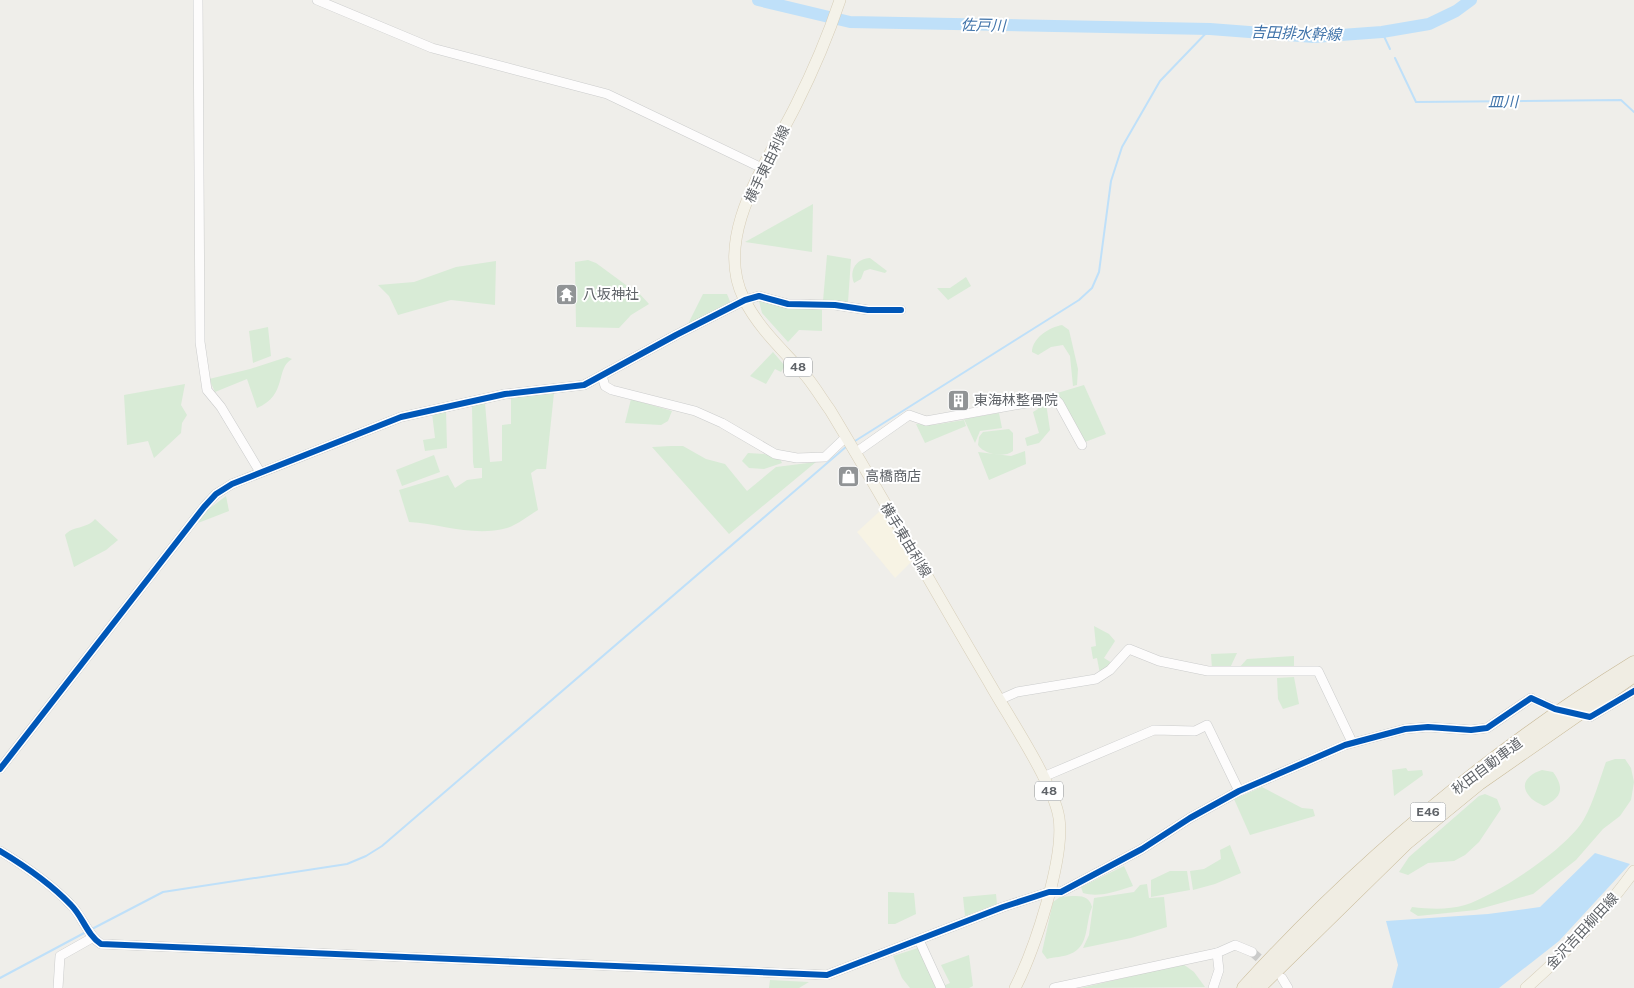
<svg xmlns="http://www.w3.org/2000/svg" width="1634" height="988" viewBox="0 0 1634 988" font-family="'Public Sans','Noto Sans JP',sans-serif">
<rect width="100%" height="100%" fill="#efeeea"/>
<path fill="#f7f3e4" d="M881,510L912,561L895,578L857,532Z"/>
<g fill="#d8ebd6">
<path d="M813,204L812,252L745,242Z"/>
<path d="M827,255L851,259L848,302L823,301Z"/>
<path d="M870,258L887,271L885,273L870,269L864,271L861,279L854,283C849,270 856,259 870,258Z"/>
<path d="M588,260L596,263L630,288L636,290L649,304L631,315L619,328L576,327L575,262Z"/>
<path d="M496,261L495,305L451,300L398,315L389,296L378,285L414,282L456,267Z"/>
<path d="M966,277L971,286L948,300L937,288H950Z"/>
<path d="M703,294H727L731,304L687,326Z"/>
<path d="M759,301L787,307L822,309V331L799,330L788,342L762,313Z"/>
<path d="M1062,325L1069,330L1078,369L1077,385L1073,386L1070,356L1063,345L1051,347L1038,355L1032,352C1032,338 1050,327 1062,325Z"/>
<path d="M268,327L271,356L253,363L249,331Z"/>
<path d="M773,352L785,366L781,372L775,369L766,384L750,376Z"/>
<path d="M287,357L292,359C275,368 288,395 257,408L247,379L215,392L209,379L250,369Z"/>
<path d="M185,384L181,405L187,415L182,423L181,433L154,458L148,441L127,445L124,395Z"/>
<path d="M1084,385L1106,434L1085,442L1054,394Z"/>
<path d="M554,393L546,469H537L531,473L538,510C528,516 517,525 507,528C473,537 442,524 409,522L399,490L445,476L448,475L455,488L467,480L482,478V468H474L473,462L472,406L485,403L490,462L502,461V425L511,424V398Z"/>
<path d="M631,399L672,411L668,421L661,425L625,423Z"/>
<path d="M1046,403L1050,430L1039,443L1027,446L1025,438L1039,433L1033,412L1038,409L1036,405Z"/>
<path d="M446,410L447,448L425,451L423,440L435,438L432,413Z"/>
<path d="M999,413L1002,428L980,431L975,443L964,419Z"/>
<path d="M964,420L966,426L925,443L916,424L933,425Z"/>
<path d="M1009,429L1013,433V451C1004,458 985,455 978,445L979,437L983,432Z"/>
<path d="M671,446H683L706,459L725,464L747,491L776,467L816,462L729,534L652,447Z"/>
<path d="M1025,451L1026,464L989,480L978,452L1011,456Z"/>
<path d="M748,453L764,454L780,459L782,463L764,469L749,468L742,461Z"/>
<path d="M434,455L440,472L402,486L396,470Z"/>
<path d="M226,496L229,511L198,523L206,511Z"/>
<path d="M95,519L118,540L106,550L74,567L65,535C72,526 87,529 95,519Z"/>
<path d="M1094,626L1109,634L1115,641L1104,658L1112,663L1100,674L1097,658L1093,659L1091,647L1096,646Z"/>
<path d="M1237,653L1230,668L1212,669L1211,654Z"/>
<path d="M1294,656V668L1238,669L1247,659Z"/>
<path d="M1294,677L1299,704L1283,709L1278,699L1277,678Z"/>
<path d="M1615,759H1625L1631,768L1634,782L1631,800L1620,816L1603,829L1576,860L1533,894L1476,910L1418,916L1410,911L1412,907C1430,909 1448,910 1465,905C1497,895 1568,848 1584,819C1594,801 1599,781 1606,762Z"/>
<path d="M1406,768L1408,771L1422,770L1423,775L1394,796L1392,770Z"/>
<path d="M1542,770L1553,772C1564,787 1563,797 1544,806C1540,804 1533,801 1530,797C1518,784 1529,774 1542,770Z"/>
<path d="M1262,787L1302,808L1313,809L1315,816L1250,835L1234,799Z"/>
<path d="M1485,794L1497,799L1501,809L1479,842L1465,855L1454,861L1428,863L1408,875L1399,872L1409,857L1479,796Z"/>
<path d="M1230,845L1241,873L1215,884L1193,890L1190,871L1204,869L1221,859L1220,850Z"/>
<path d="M1124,866L1133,886C1117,891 1099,898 1083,893L1081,887Z"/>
<path d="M1170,871H1187L1190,890L1151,897V880Z"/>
<path d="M1147,884L1149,898L1164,897L1167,927L1131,938L1083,948L1089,935L1094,898L1134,892L1140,885Z"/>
<path d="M888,892L914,893L916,914L895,924H888Z"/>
<path d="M996,894L997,904L965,916L963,897Z"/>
<path d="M1072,896C1082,896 1089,896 1092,907C1085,922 1090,947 1070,954C1064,957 1054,957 1047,959L1042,952L1053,902L1060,897Z"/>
<path d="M918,948L936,988H910L902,978L893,956Z"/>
<path d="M969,955L973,986L969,988H944L943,986L950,983L941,965Z"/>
<path d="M1183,964L1194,972L1205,987L1081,988Z"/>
<path d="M770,980L809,982L799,988H769Z"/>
</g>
<path fill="#bfe0f9" d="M1595,853L1630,864L1559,941L1499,988H1392L1398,965L1386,921L1488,914L1540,907Z"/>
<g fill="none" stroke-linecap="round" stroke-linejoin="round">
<g stroke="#bfe0f9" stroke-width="2">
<path d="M1382,32L1390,49"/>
<path d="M1395,58L1416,102L1621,100L1634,112"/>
<path d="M855,441L1079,300L1092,288L1099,272L1111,181L1122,147L1160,81L1210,29"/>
<path d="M90,930L163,892L347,864L366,856L382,846L847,446"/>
<path d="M0,978L86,932"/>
</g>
<path stroke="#bfe0f9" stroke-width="12" d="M758,0L850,22L1210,29L1314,37L1382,32L1429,24L1456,11L1471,0"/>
<g stroke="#cbcbca" stroke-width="9" stroke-dasharray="9 4.5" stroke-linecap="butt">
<path d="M1531,698L1563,712"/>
<path d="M1252,952L1269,967"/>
</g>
<defs>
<g id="minor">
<path d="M198,0L200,342L207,390L221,407L260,472"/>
<path d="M317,0L432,48L607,94L762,168"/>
<path d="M602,376L605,386L612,390L695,411L722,423L775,454L797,458L825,457L846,437"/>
<path d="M855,453L909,415L926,421L1054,398L1059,403L1082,445"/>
<path d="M999,700L1017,692L1096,679L1110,670L1129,649L1159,661L1208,671H1318L1352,742"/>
<path d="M1590,717L1634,691"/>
<path d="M0,769L204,507L216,494L232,484L401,417L505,394L584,385L676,335L745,300L759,296L788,304L835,305L868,310H901"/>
<path d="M1043,777L1154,730L1195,731L1207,725L1239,791"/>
<path d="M0,851C25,866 51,884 71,905C83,917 87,935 101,944L827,975L1003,907L1049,892H1061L1142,849L1190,818L1239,791L1345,745L1405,729L1428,727L1471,730L1487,728L1531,698"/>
<path d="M919,940L941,988"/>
<path d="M1282,978L1288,988"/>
<path d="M58,988L60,956L92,938"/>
<path d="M1054,988L1217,953L1235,945L1252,952"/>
<path d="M1213,988L1219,970L1217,953"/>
</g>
<g id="major">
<path d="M840,0C828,36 813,71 796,105C769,160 712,235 744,299C759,329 784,351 806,376C815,387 822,399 830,410C885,501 936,593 990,684C1008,716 1054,784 1059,818C1065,859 1034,951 1015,988"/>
<path d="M1526,988C1566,953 1602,915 1634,871"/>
</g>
<g id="highway">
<path d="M1244,988C1358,863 1490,752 1634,663"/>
<path d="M1258,988L1407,842L1479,783L1634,675"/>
</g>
</defs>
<use href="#minor" stroke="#cbcccc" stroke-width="10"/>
<use href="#major" stroke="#d7ceb8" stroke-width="12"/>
<use href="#highway" stroke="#c8b996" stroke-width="15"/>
<use href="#minor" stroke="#fdfcfc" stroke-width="9"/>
<use href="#major" stroke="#f4f2e9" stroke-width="11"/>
<use href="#highway" stroke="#f0ede3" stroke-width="14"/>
<defs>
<g id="cycleway">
<path d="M0,769L204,507L216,494L232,484L401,417L505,394L584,385L676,335L745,300L759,296L788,304L835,305L868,310H901"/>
<path d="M0,851C25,866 51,884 71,905C83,917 87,935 101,944L827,975L1003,907L1049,892H1061L1142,849L1190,818L1239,791L1345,745L1405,729L1428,727L1471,730L1487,728L1531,698L1555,709L1590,717L1634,691"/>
</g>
</defs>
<use href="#cycleway" stroke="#fff" stroke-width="9"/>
<use href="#cycleway" stroke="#0057b8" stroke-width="6"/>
</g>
<defs>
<symbol id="temple-square" viewBox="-11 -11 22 22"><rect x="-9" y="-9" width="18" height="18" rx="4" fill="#919496" stroke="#fff"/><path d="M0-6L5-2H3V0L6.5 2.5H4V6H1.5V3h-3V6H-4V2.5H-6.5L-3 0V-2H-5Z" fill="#fff"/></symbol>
<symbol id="building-square" viewBox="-11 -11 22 22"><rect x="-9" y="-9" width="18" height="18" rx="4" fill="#919496" stroke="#fff"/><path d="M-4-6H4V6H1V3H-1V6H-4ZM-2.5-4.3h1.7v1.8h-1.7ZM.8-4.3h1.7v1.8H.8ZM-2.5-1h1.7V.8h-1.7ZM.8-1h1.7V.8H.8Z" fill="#fff"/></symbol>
<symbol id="shop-square" viewBox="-11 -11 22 22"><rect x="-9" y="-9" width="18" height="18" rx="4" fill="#919496" stroke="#fff"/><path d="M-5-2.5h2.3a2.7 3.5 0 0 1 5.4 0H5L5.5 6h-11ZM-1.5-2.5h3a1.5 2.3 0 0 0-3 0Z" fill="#fff"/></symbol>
</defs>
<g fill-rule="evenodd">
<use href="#temple-square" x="554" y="282" width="25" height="25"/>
<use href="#building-square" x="946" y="388" width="25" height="25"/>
<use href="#shop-square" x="836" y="464" width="25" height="25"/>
</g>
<g text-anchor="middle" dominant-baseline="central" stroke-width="4" stroke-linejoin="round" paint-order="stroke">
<g fill="#fff" stroke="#8f9295" stroke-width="1">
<rect x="784" y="357.5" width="28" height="19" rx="4"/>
<rect x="1035" y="781.5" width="28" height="19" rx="4"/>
<rect x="1410.5" y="802.5" width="35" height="19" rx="4"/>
</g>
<g font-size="12" font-weight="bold" fill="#5f6368">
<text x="798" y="367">48</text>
<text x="1049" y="791">48</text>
<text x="1428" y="812">E46</text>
</g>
<g font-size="14" fill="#5f6368" stroke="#fff">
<text transform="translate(767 164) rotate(-64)">横手東由利線</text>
<text transform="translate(906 540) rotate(59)">横手東由利線</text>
<text transform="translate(1487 766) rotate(-37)">秋田自動車道</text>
<text transform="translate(1582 931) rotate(-47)">金沢吉田柳田線</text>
</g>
<g font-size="14" fill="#5f6368" stroke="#fff" text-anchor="start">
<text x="583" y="294">八坂神社</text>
<text x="974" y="400">東海林整骨院</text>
<text x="865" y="476">高橋商店</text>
</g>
<g font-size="15" font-style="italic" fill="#4174aa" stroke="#fff">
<text transform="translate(983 25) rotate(1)">佐戸川</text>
<text transform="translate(1296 33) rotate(2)">吉田排水幹線</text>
<text x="1503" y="101">皿川</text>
</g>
</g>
</svg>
